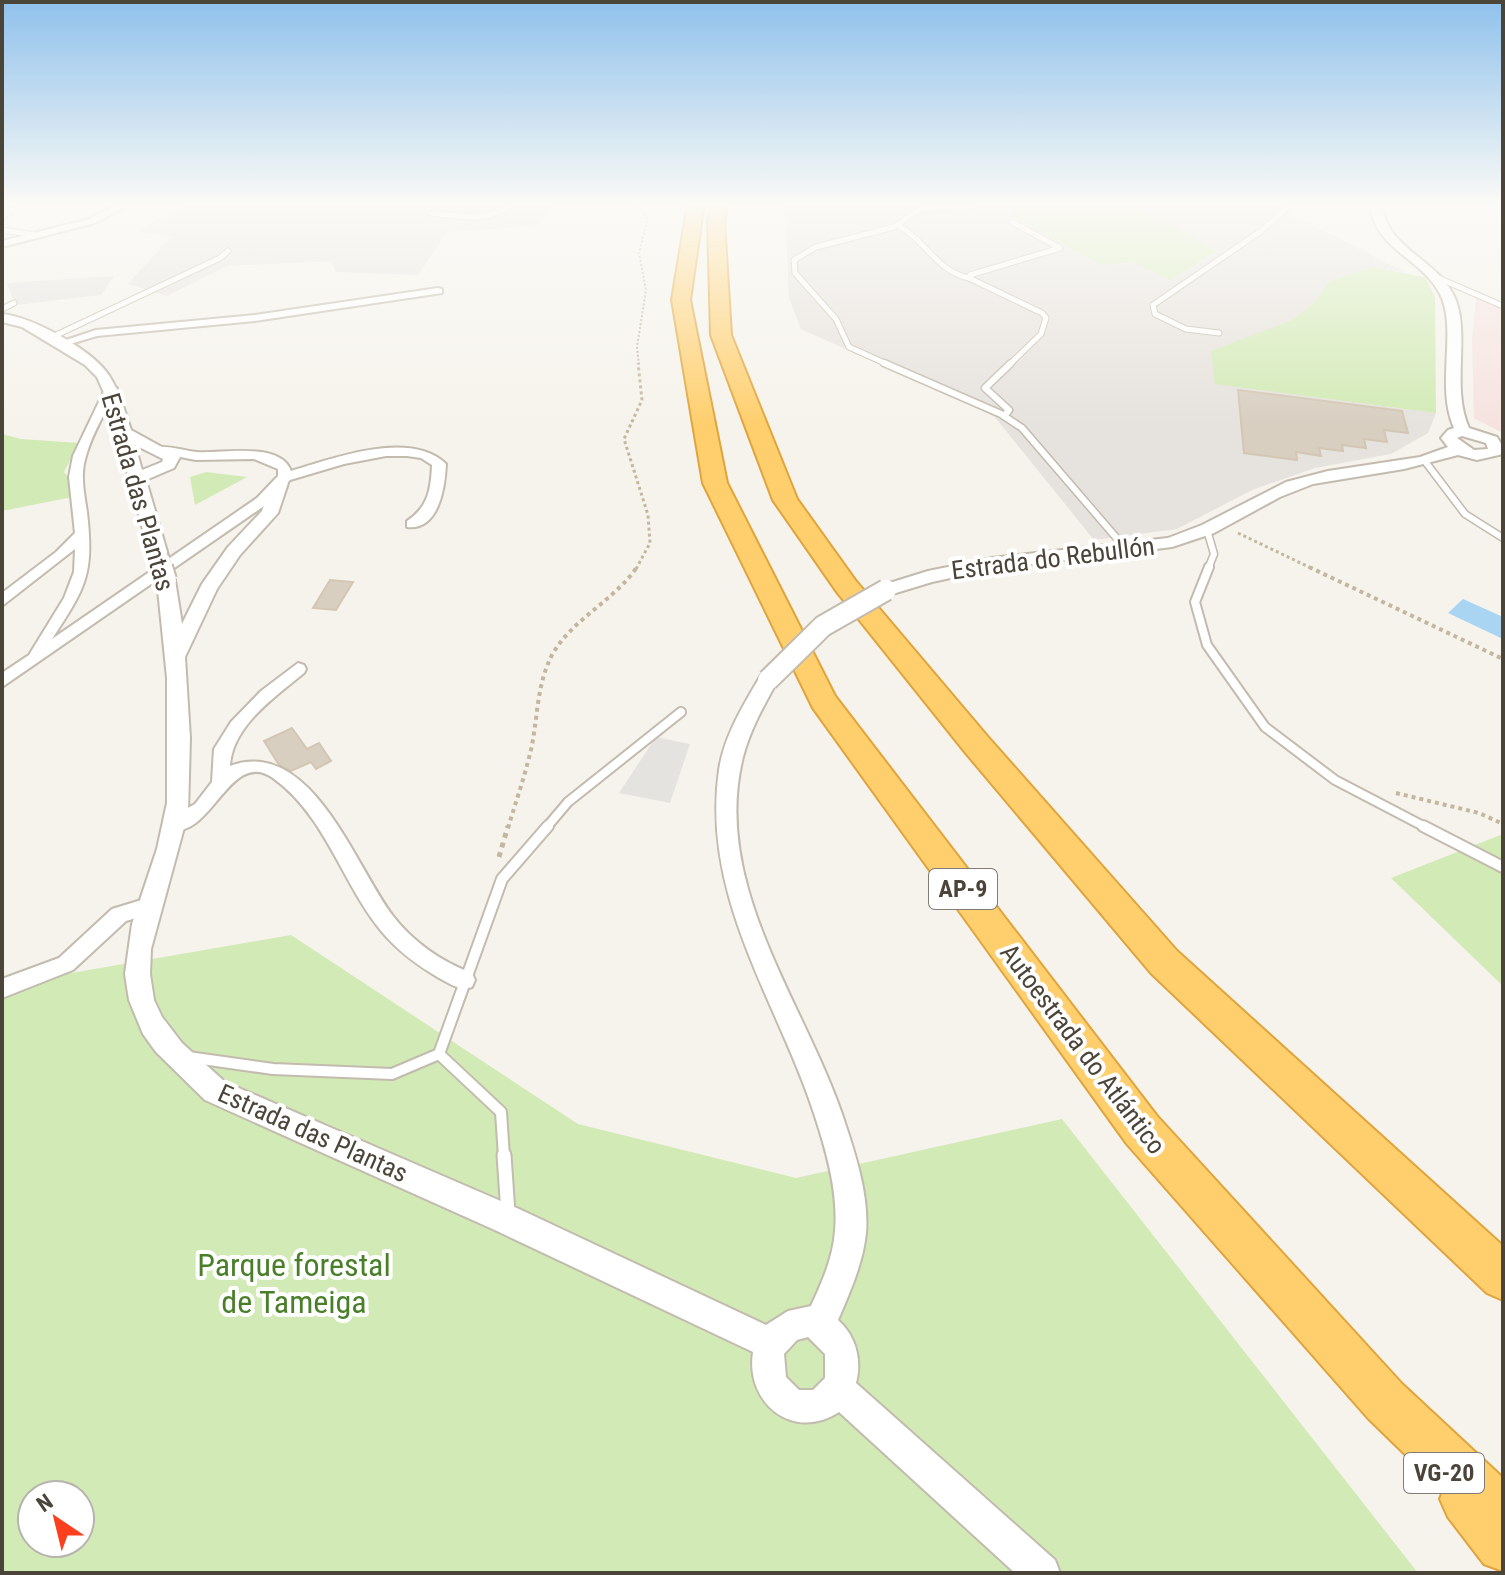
<svg xmlns="http://www.w3.org/2000/svg" width="1505" height="1575" viewBox="0 0 1505 1575" font-family="'Roboto Condensed',sans-serif">
<rect width="100%" height="100%" fill="#f6f3ec"/>
<g fill="#e6e2dd">
<path d="M186,203H555L537,226L447,232L418,275L336,272L331,261L227,266L167,296L128,284L171,236L136,232Z"/>
<path d="M785,203H1299L1289,213L1404,272L1372,267L1329,281L1313,304L1292,320L1255,336L1215,383L1436,413L1428,433L1391,454L1315,468L1252,490L1177,529L1094,540L994,416L801,329L789,298Z"/>
</g>
<path fill="#f6e3e0" d="M1472,289L1503,302V433L1474,418L1472,338L1476,301Z"/>
<g fill="#d2eab5" fill-rule="evenodd">
<path d="M1028,203H1121L1174,226L1216,251L1171,280L1132,262L1102,265L1011,216L1013,208Z"/>
<path d="M1372,267L1425,277L1435,296L1436,413L1215,384L1211,351L1292,320L1313,304L1329,281Z"/>
<path d="M2,434L21,439L79,443L64,472L83,495L2,511Z"/>
<path d="M206,472L247,477L195,505L190,477Z"/>
<path d="M1503,834V986L1391,878Z"/>
<path d="M291,935L578,1124L796,1178L1062,1119L1418,1573H2V985ZM32,1495H80V1543H32Z"/>
</g>
<g fill="#e5e3e0">
<path d="M114,276L101,295L15,305L7,283Z"/>
<path d="M656,737L690,744L670,803L619,793Z"/>
</g>
<path fill="#a9d4f2" d="M1463,599L1503,617V639L1448,613Z"/>
<g fill="#d8cfc1" stroke="#d3c7b4" stroke-width="2">
<path d="M1238,390L1402,411L1408,433L1384,430L1387,442L1364,439L1366,448L1342,445L1343,451L1319,448L1321,456L1296,452L1297,460L1244,453Z"/>
<path d="M330,580L353,582L336,610L313,608Z"/>
<path d="M292,728L307,749L319,743L331,761L316,769L311,762L291,771L279,765L264,741Z"/>
</g>
<g fill="none" stroke-linecap="round" stroke-linejoin="round">
<defs>
<g id="service-far4">
<path d="M431,213C460,216 490,224 514,203"/>
<path d="M2,217L23,203"/>
<path d="M897,225C925,239 937,272 969,278"/>
<path d="M2,230L36,235"/>
<path d="M1436,277L1503,306"/>
<path d="M2,309L14,303"/>
<path d="M1219,333L1186,329L1155,314L1153,305L1261,231L1293,203"/>
<path d="M50,338L220,258L228,251"/>
<path d="M889,365L849,347L836,319L795,273L794,260L816,247L894,227L920,209L1006,203"/>
<path d="M1009,365L1041,334L1046,318L1042,313L969,278L970,275L1060,248L1012,222"/>
</g>
<g id="service-far3">
<path d="M884,363L1001,414L1022,428L1126,549"/>
<path d="M1004,416L1009,410L985,388L1011,363"/>
<path d="M1424,460L1465,514L1503,538"/>
<path d="M1207,530L1214,554L1208,569"/>
</g>
<g id="service-far2">
<path d="M1209,567L1195,602L1207,645L1265,727L1335,780L1427,828"/>
<path d="M546,828L568,802L681,712"/>
</g>
<g id="service-far1">
<path d="M1423,826L1503,867"/>
<path d="M439,1054L501,1112L504,1157"/>
<path d="M188,1057L273,1069L392,1074L439,1054L502,879L548,826"/>
</g>
<path id="service" d="M504,1155L508,1213"/>
<g id="minor">
<path d="M121,203H133L95,223L2,247V241L89,219Z"/>
<path d="M438,288L442,289V293L255,321L97,336L60,347L54,344L96,330L255,315Z"/>
<path d="M107,385L117,388C107,410 92,433 86,456C80,474 84,493 87,512C94,575 86,587 52,639L257,498L278,476V469L254,459L196,460L159,453V447C172,446 184,451 197,452C222,454 280,441 291,471C332,459 410,429 446,464C445,487 439,531 407,527V521C428,507 431,490 432,465L421,458L407,456H386L344,464L290,480L267,504L2,687V673L29,655L64,598L74,572L75,549L2,606V593L56,552L75,533L69,477L73,456Z"/>
<path d="M298,663L304,665L306,669L304,673C275,697 232,726 230,766C311,736 355,866 393,916C413,942 442,962 472,973L475,980L472,987C460,991 450,984 439,978C417,965 399,952 382,932C342,884 326,816 273,778C229,747 211,843 168,829L166,824L168,819L195,804L212,782L214,749L231,722L261,691Z"/>
<path d="M148,898L155,900L158,906L155,912L126,921L73,970L2,998V979L59,958L112,909Z"/>
</g>
<g id="tertiary">
<path d="M1370,203H1382C1385,248 1434,257 1453,294C1472,330 1450,386 1469,428L1497,437L1503,447V454L1477,460L1458,455L1404,469L1313,484L1280,497L1214,533L1172,547L992,569L932,582L886,596L880,594L877,590L880,586L928,571L992,558L1168,538L1202,525L1286,482L1328,471L1420,457L1448,447L1441,438L1448,430L1454,428C1435,386 1458,329 1440,294C1421,257 1373,249 1370,203ZM1462,436L1486,443L1488,449L1474,450L1457,438Z"/>
<path d="M2,314C31,316 95,351 110,377C120,393 125,412 131,430L180,457L174,468L146,480L168,555L165,559H153L150,555L108,402L97,377L85,365L22,327L2,322ZM135,445L163,459L162,462L142,470Z"/>
<path d="M280,478L288,483L278,513L240,555L217,589L185,657L190,738L188,813L151,949L150,974L154,1000L162,1017L182,1043L225,1082L519,1209L766,1325L788,1311L811,1306C822,1282 833,1258 835,1231C838,1197 829,1161 819,1129C783,1008 700,902 719,770C724,736 744,704 761,675H775L778,680C764,705 750,730 743,757C710,888 809,1008 846,1126C857,1159 869,1198 866,1233C863,1263 850,1292 838,1320C856,1336 862,1360 856,1383L1055,1560L1060,1573H1015L839,1412C793,1442 745,1403 753,1352L497,1231L205,1100L156,1052L143,1034L129,1000L125,974L132,924L157,849L167,803V678L157,580L166,574L175,580L182,624L202,584L228,547L262,511L272,483ZM808,1337L825,1354V1378L813,1390H799L786,1377L784,1354L797,1340Z"/>
</g>
<g id="motorway">
<path d="M688,203H704L690,300L727,483L835,696L1157,1116L1402,1384L1503,1478V1571L1484,1564L1448,1517L1440,1499L1443,1491L1368,1418L1127,1144L813,708L703,483L672,300Z"/>
<path d="M712,203H728L724,221L731,335L797,499L855,580L987,736L1177,951L1503,1246V1300L1487,1293L1151,973L965,752L837,592L773,500L711,335L708,221Z"/>
</g>
</defs>
<use href="#service-far4" stroke="#c2bbae" stroke-width="7"/>
<use href="#service-far3" stroke="#c2bbae" stroke-width="9"/>
<use href="#service-far2" stroke="#c2bbae" stroke-width="12"/>
<use href="#service-far1" stroke="#c2bbae" stroke-width="14"/>
<use href="#service" stroke="#c2bbae" stroke-width="17"/>
<use href="#minor" stroke="#c2bbae" stroke-width="4"/>
<use href="#tertiary" stroke="#c2bbae" stroke-width="4"/>
<use href="#motorway" stroke="#e0a43c" stroke-width="4"/>
<path stroke="#c4b79f" stroke-width="2" stroke-dasharray="2 2" stroke-linecap="butt" d="M628,203L644,212L647,221L639,253L646,290L637,347L639,365"/>
<g stroke="#c4b79f" stroke-width="3" stroke-dasharray="3 3" stroke-linecap="butt">
<path d="M1238,533L1313,569"/>
<path d="M636,569L650,543L648,515L624,439L642,400L638,363"/>
</g>
<g stroke="#c4b79f" stroke-width="4" stroke-dasharray="4 4" stroke-linecap="butt">
<path d="M1309,567L1503,659"/>
<path d="M1396,793L1479,813L1503,824"/>
<path d="M508,828C516,801 526,773 532,745C538,714 537,684 552,655C572,619 614,601 637,567"/>
</g>
<path stroke="#c4b79f" stroke-width="5" stroke-dasharray="5 5" stroke-linecap="butt" d="M499,857L508,826"/>
<use href="#service-far4" stroke="#fff" stroke-width="5"/>
<use href="#service-far3" stroke="#fff" stroke-width="6"/>
<use href="#service-far2" stroke="#fff" stroke-width="8"/>
<use href="#service-far1" stroke="#fff" stroke-width="10"/>
<use href="#service" stroke="#fff" stroke-width="13"/>
<use href="#minor" fill="#fff" fill-rule="evenodd"/>
<use href="#tertiary" fill="#fff" fill-rule="evenodd"/>
<use href="#motorway" fill="#ffcf6e" fill-rule="evenodd"/>
<defs>
<path id="tertiary-bridge-far1" d="M159,555L163,569"/>
<g id="tertiary-bridge">
<path d="M162,567L166,580"/>
<path d="M768,680L823,626L886,590"/>
</g>
</defs>
<use href="#tertiary-bridge-far1" stroke="#c2bbae" stroke-width="19" stroke-linecap="butt"/>
<use href="#tertiary-bridge" stroke="#c2bbae" stroke-width="24" stroke-linecap="butt"/>
<use href="#tertiary-bridge-far1" stroke="#fff" stroke-width="16"/>
<use href="#tertiary-bridge" stroke="#fff" stroke-width="20"/>
</g>
<linearGradient id="sky" x2="0" y2="1"><stop stop-color="#8fc1ec"/><stop offset="0.48" stop-color="#fbfaf6"/><stop offset="1" stop-color="#fbfaf6" stop-opacity="0"/></linearGradient>
<rect width="1505" height="424" fill="url(#sky)"/>
<g text-anchor="middle" dominant-baseline="central" stroke-width="8" stroke-linejoin="round" paint-order="stroke">
<g fill="#fff" stroke="#817c74" stroke-width="2">
<rect x="929" y="869" width="68" height="40" rx="6"/>
<rect x="1404" y="1453" width="80" height="40" rx="6"/>
</g>
<g font-size="24" font-weight="bold" fill="#4b4439">
<text x="963" y="889">AP-9</text>
<text x="1444" y="1473">VG-20</text>
</g>
<g font-size="26" fill="#4b4439" stroke="#fff">
<text transform="translate(138 492) rotate(74)">Estrada das Plantas</text>
<text transform="translate(1053 558) rotate(-7)">Estrada do Rebullón</text>
<text transform="translate(1083 1049) rotate(53)">Autoestrada do Atlántico</text>
<text transform="translate(313 1133) rotate(24)">Estrada das Plantas</text>
</g>
<g font-size="32" fill="#4a7f2a" stroke="#fff">
<text x="294" y="1265">Parque forestal<tspan x="294" dy="37">de Tameiga</tspan></text>
</g>
</g>
<rect width="1505" height="1575" fill="none" stroke="#4b4439" stroke-width="8"/>
<g transform="translate(56 1519) rotate(325)"><circle r="38" fill="#ffffff" stroke="#b7b4b0" stroke-width="2"/>
<path d="M0-6L14 30L0 20L-14 30Z" fill="#fc3f1d"/>
<text y="-12" font-size="22" font-weight="bold" text-anchor="middle" fill="#4b4439">N</text>
</g>
</svg>
